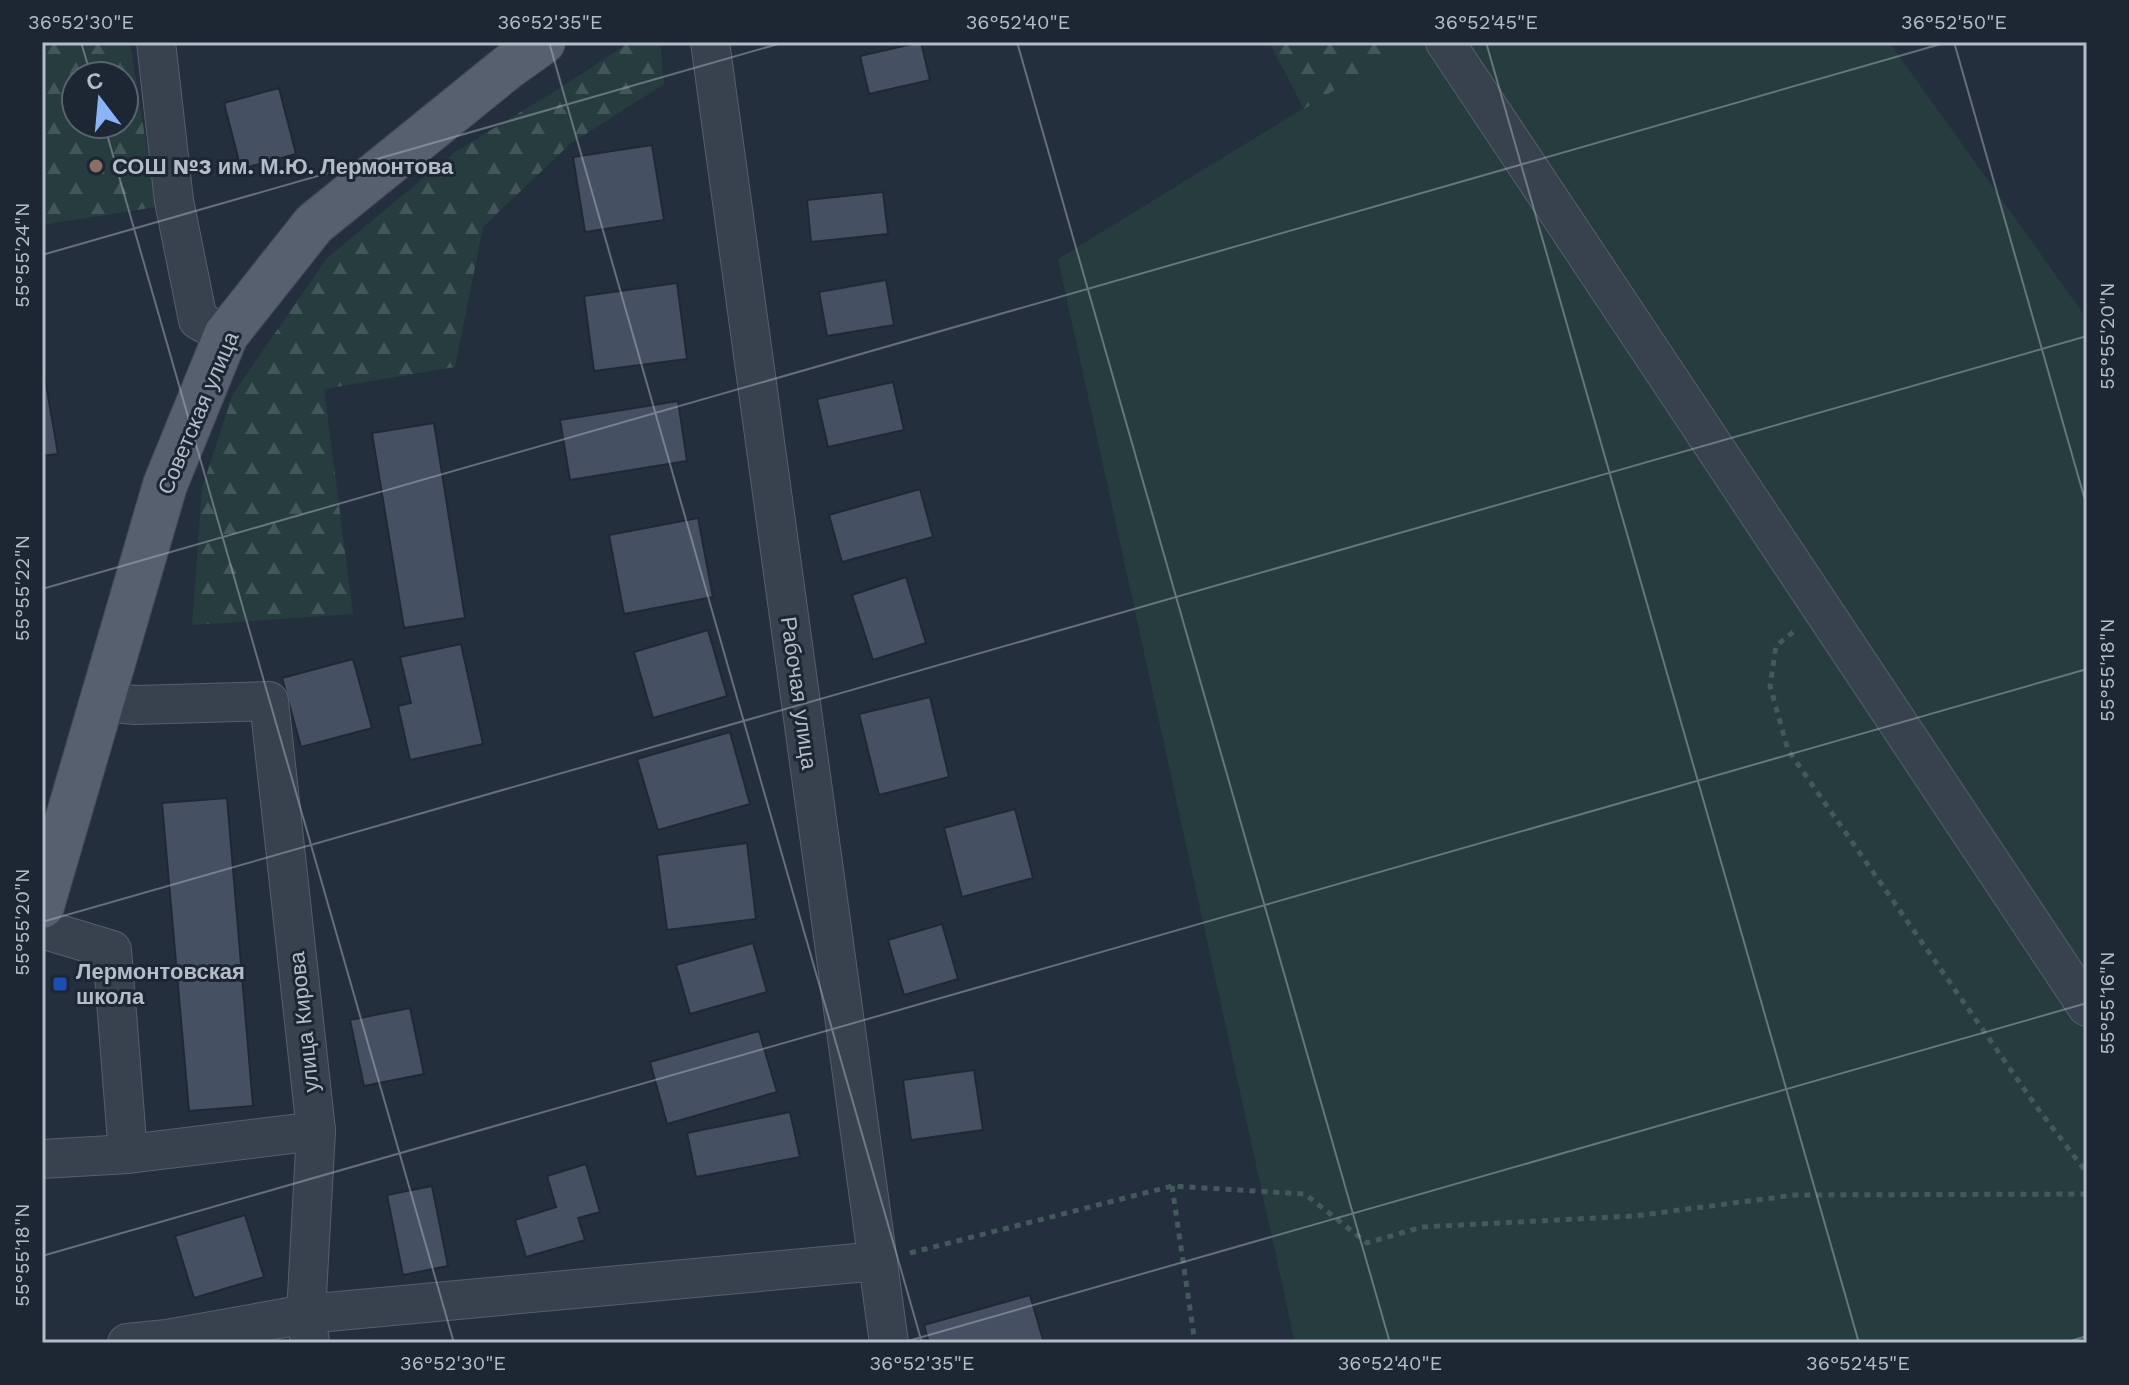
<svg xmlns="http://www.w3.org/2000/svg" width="2129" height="1385" viewBox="0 0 2129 1385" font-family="'Work Sans',sans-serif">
<defs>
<pattern id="forest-firs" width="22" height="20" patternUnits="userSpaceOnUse" patternTransform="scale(2)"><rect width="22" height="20" fill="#263c3f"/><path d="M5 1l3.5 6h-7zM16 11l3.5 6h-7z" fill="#435659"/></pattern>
</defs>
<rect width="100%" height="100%" fill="#242f3e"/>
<path fill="#263c3f" d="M1411,42H1889L2087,319V1343H1295L1058,259Z"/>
<g fill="url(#forest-firs)" fill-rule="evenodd">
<path d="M42,42H130L156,207L42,225ZM76,76H124V124H76Z"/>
<path d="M630,42H660L664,84L570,144L483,227L455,367L324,389L353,614L192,625L202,488L233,394L327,258L455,152L562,87Z"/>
<path d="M1269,42H1401L1404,47L1304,109Z"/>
</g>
<g fill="#455162" stroke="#1f2835" stroke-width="2">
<path d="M921,42L930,80L869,94L860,56Z"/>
<path d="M279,88L296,154L241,169L224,103Z"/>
<path d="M652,145L664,220L585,232L573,157Z"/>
<path d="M883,192L888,234L811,242L807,200Z"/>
<path d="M886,280L894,325L827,336L819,292Z"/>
<path d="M677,283L687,359L594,371L584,296Z"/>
<path d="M42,360L58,454L42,456Z"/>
<path d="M893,382L904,430L828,447L817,399Z"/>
<path d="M678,401L687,461L570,480L560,420Z"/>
<path d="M434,423L465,618L404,628L372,433Z"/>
<path d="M920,489L933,537L842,562L829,515Z"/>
<path d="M698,518L713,597L624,614L609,535Z"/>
<path d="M906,577L926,643L873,660L852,595Z"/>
<path d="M708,630L727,696L653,718L634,652Z"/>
<path d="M461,644L483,744L410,760L398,706L411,703L400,657Z"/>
<path d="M353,659L372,728L301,747L282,678Z"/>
<path d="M930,697L949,777L879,795L859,714Z"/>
<path d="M730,732L750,804L658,830L637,759Z"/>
<path d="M227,798L253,1106L189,1111L162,803Z"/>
<path d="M1015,809L1033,878L962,897L944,828Z"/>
<path d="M747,843L756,919L667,930L657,855Z"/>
<path d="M942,924L958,979L904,995L888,940Z"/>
<path d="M753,943L767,992L690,1014L676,965Z"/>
<path d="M410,1008L424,1074L364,1086L350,1020Z"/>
<path d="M759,1031L777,1092L667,1124L650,1062Z"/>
<path d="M974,1070L983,1130L911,1140L903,1080Z"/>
<path d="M790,1112L800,1157L696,1177L687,1133Z"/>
<path d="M586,1164L600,1212L578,1218L585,1240L526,1257L515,1220L556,1207L547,1176Z"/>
<path d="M432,1186L448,1266L403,1275L387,1195Z"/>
<path d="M245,1215L264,1277L194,1298L175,1236Z"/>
<path d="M1030,1295L1044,1343H929L924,1325Z"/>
</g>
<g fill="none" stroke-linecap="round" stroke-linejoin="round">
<defs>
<g id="minor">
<path d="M156,42L174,201L198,320L226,335"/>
<path d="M710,42L889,1343"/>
<path d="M1445,42L2087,1007"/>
<path d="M101,702L136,705L269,701L316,1131L306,1314L310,1343"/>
<path d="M42,929L112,950L128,1154"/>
<path d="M42,1159L128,1154L316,1131"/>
<path d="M127,1343L167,1339L306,1314L878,1261"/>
</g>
<path id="major" d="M42,906L165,485L226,335L314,224L508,67L543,42"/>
</defs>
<use href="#minor" stroke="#565f6c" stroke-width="40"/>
<use href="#major" stroke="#414a57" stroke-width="46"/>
<g stroke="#44595c" stroke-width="5" stroke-dasharray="6 6" stroke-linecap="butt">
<path d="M1793,632L1776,646L1770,686L1788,750L2036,1106L2087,1173"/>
<path d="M1172,1186L1195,1343"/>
<path d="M910,1253L1172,1186L1305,1194L1367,1243L1422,1227L1634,1216L1795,1195L2087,1194"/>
</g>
<use href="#minor" stroke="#38414e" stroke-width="38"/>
<use href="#major" stroke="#56606e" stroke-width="44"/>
</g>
<path fill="none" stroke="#b4bcc9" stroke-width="2" stroke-opacity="0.45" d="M81,42L91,76M549,42L922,1343M1017,42L1390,1343M1486,42L1859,1343M1954,42L2087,507M104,124L454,1343M42,255L785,42M42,589L1948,42M42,922L2087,336M42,1256L2087,669M901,1343L2087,1003M2064,1343L2087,1336"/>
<circle fill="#8d6e63" stroke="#1d2633" stroke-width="3" cx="96" cy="166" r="8"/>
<rect fill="#1a4fb4" stroke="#1d2633" stroke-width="3" x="52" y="976" width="16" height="16" rx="4"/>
<g text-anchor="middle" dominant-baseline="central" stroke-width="6" stroke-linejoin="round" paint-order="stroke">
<g font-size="22" font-weight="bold" fill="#b4bcc9" stroke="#1d2633" text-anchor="start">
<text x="112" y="166">СОШ №3 им. М.Ю. Лермонтова</text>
<text x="76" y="971">Лермонтовская<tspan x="76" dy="25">школа</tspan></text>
</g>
<g font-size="22" fill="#b4bcc9" stroke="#1d2633">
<text transform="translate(198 413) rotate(-67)">Советская улица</text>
<text transform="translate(799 693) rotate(82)">Рабочая улица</text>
<text transform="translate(304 1022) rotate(-96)">улица Кирова</text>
</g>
</g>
<rect width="2129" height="1385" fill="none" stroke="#1d2633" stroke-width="88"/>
<g transform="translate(100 100) rotate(344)"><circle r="38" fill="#1d2633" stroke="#59626f" stroke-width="2"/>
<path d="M0-6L14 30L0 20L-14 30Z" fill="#8ab4f8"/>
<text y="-12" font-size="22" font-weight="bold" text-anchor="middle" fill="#b4bcc9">С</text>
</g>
<rect x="44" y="44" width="2041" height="1297" fill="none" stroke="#b4bcc9" stroke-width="3"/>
<g font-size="20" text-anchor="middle" fill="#b4bcc9">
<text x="81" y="29">36°52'30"E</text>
<text x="550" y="29">36°52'35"E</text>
<text x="1018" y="29">36°52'40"E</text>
<text x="1486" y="29">36°52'45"E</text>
<text x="1954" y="29">36°52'50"E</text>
<text transform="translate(22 255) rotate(-90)" y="7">55°55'24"N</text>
<text transform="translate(2107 336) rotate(-90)" y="7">55°55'20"N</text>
<text transform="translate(22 588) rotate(-90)" y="7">55°55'22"N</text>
<text transform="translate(2107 670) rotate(-90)" y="7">55°55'18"N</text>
<text transform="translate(22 922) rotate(-90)" y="7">55°55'20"N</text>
<text transform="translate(2107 1003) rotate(-90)" y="7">55°55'16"N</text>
<text transform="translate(22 1255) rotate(-90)" y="7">55°55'18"N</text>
<text x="453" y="1370">36°52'30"E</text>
<text x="922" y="1370">36°52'35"E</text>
<text x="1390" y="1370">36°52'40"E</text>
<text x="1858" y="1370">36°52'45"E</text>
</g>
</svg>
